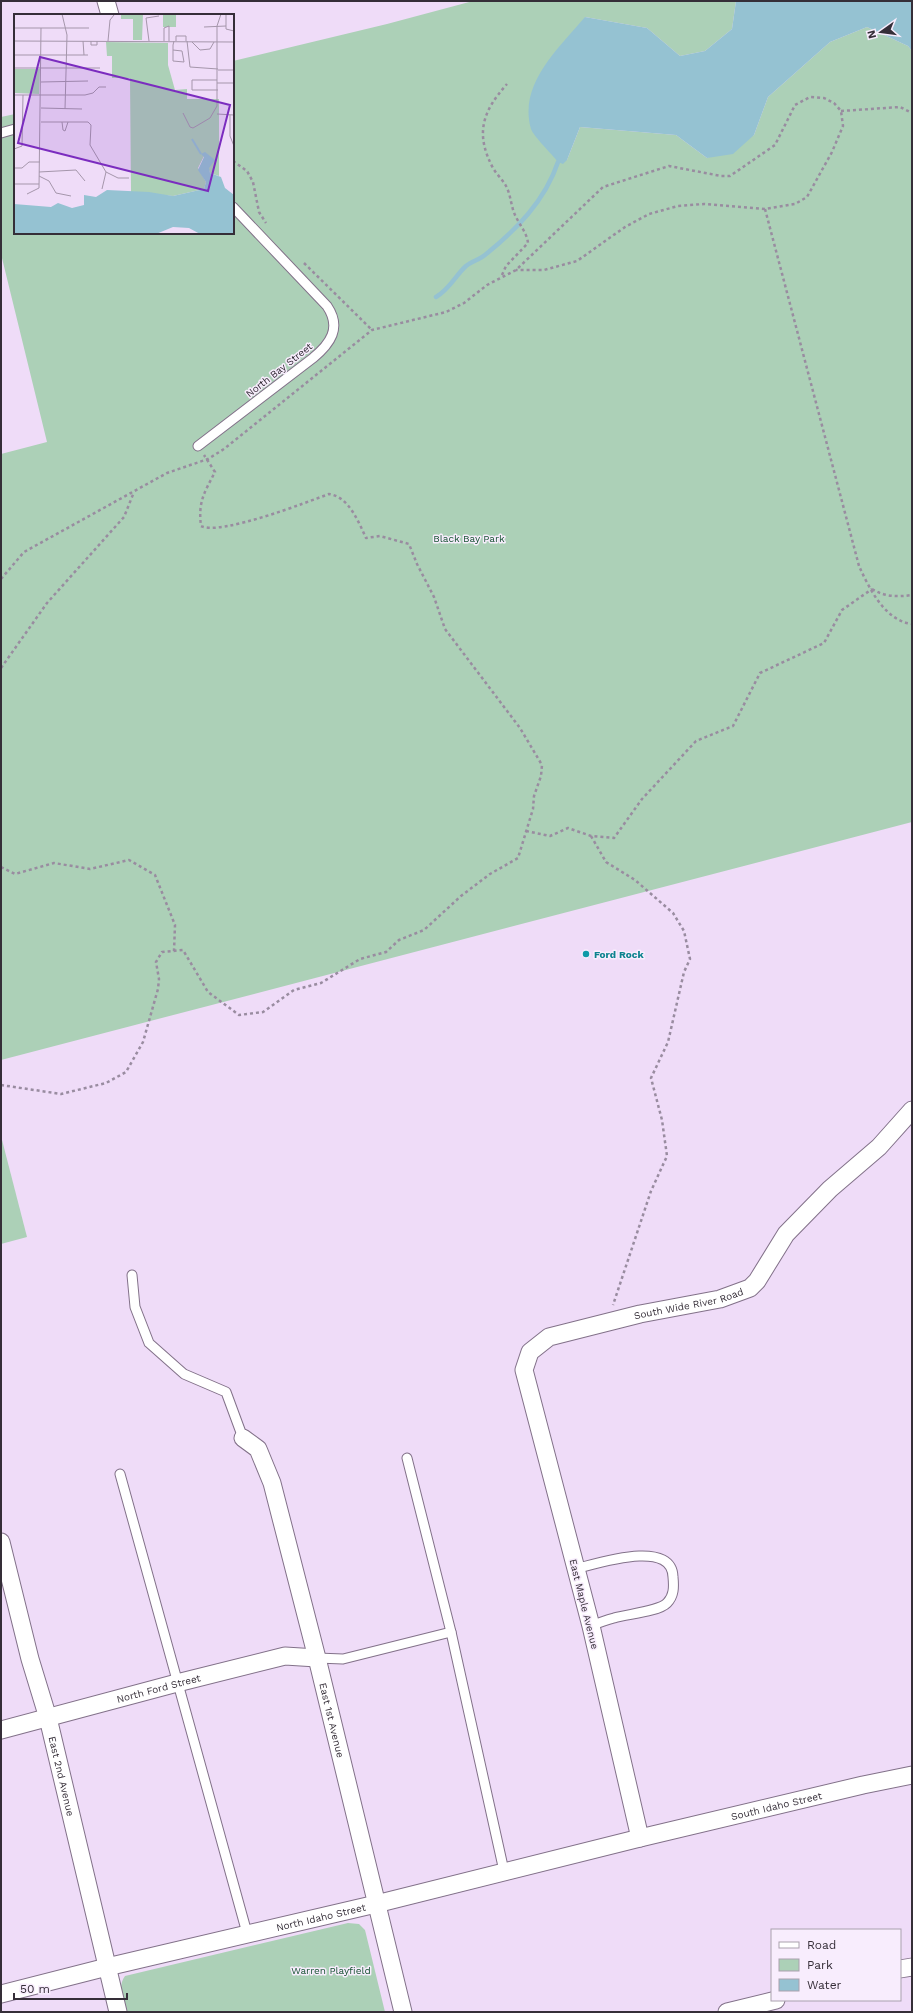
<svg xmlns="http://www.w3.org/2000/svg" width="913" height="2013" viewBox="0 0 913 2013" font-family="'Work Sans',sans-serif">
<rect width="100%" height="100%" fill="#efdcf8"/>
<g fill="#acd0b7">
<path d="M473,1H736L732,29L705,51L680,56L647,28L585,17L567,160L580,127L676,135L707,158L754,135L768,97L830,42L867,27L908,46L912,51V822L1,1060V454L47,442L1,254V117L15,114V233H233V61L387,24Z"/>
<path d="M1,1136L27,1237L1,1244Z"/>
<path d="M348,1923L359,1924L365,1930L385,2012H126C123,1999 117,1987 125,1976Z"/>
</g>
<path fill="#95c2d2" d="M736,1H912V51L908,46L867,27L830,42L768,97L754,135L733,154L707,158L676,135L580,127L567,160L563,164L558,162C552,154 534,137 531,129C518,84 559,48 585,17L647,28L680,56L705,51L732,29Z"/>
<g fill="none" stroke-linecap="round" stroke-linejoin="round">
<path stroke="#95c2d2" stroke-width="4.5" d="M436,297C450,289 455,276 466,266C472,261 479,260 485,255C516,230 545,201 558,162"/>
<defs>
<g id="lane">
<path d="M1,133L15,129"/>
<path d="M198,446L313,358C330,344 342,328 327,306L233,207"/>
<path d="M132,1275L135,1307L149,1343L184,1374L226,1392L243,1438"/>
<path d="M407,1458L451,1632L504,1871"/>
<path d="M120,1474L247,1933"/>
<path d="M575,1569C596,1564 672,1538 673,1577C674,1587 674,1596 667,1603C658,1612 626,1614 614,1618C606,1620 598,1623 591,1626"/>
<path d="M317,1658L343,1659L451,1632"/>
</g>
<g id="street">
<path d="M106,1L110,15"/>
<path id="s1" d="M243,1438L258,1449L272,1483L317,1658L403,2012"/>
<path id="s2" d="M1,1542L30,1659L48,1718L118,2012"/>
<path id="s3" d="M1,1730L177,1683L285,1656L317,1658"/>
<path id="s4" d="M640,1838L591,1626L524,1370L530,1352L549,1337L640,1314L720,1299L750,1288L757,1281L786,1234L830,1189L879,1147L912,1110"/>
<path d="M900,1969L912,1967"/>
<path id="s5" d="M1,1994L107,1967L376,1904L640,1838L863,1785L912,1775"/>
<path d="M727,2012L776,2000"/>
</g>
</defs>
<use href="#lane" stroke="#827189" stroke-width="11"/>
<use href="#street" stroke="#827189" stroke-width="19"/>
<g stroke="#998ca0" stroke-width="2.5" stroke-dasharray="3 3" stroke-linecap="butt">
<path d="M841,111L900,107L912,113"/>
<path d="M233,161L247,171L253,182L259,212L266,223"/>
<path d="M765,209L859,566C869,588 885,621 912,624"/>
<path d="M304,263L372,330"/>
<path d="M502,275L506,266L528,243C527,233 519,224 515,215C511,206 511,197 507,188C504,181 497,175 493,168C475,134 482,112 507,84"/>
<path d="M1,579L24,552L167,473L208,459L224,449L372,330L446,312L464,303L487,285L516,270L603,187L669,166L721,176H730L775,145L795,105L810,97L824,98L834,103L841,111L843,126L832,152L807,197L795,204L765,209L704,204L678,206L649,214L625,227L577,261L544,270H516"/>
<path d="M872,589C885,597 897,597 912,595"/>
<path d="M1,668L47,603L124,517L134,492"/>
<path d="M526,831L550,836L568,828L591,836L614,838L642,799L696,741L733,726L760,673L824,643L842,610L872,589"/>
<path d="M591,836L606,862L635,880L673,913L684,931L690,959L684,972L668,1042L651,1078L662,1120L667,1156L651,1191L613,1305"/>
<path d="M1,867L15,874L54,863L90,869L129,860L155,875L175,925L174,951"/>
<path d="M1,1085L61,1094L106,1083L126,1072L143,1042L158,989L159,979L156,962L162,952L183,950L208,992L239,1015L263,1012L294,990L321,983L360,959L386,952L399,940L424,930L461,896L490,874L518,858L533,809L534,796L541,776L542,765L520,728L445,629L434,597L417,564L409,544L380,536L366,538C358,521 349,497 329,494C307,502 220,536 201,526C198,502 204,493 215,472L204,455"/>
</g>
<use href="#lane" stroke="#fff" stroke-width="9"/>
<use href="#street" stroke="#fff" stroke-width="17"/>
</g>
<circle fill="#0f9aa8" stroke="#f8edfd" stroke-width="1.5" cx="586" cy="954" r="4"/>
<g text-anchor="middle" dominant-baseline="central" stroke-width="3" stroke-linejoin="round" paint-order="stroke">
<g font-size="10" fill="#352e38" stroke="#f8edfd">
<text transform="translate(279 370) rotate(-38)">North Bay Street</text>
<text stroke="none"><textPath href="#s4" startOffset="669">South Wide River Road</textPath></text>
<text transform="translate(584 1604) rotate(76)">East Maple Avenue</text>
<text stroke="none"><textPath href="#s3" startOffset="163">North Ford Street</textPath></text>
<text stroke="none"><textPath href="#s1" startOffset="300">East 1st Avenue</textPath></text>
<text stroke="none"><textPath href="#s2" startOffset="242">East 2nd Avenue</textPath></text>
<text stroke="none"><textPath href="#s5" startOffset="798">South Idaho Street</textPath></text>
<text stroke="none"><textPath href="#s5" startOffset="329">North Idaho Street</textPath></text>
</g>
<g font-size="10" fill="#165232" stroke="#f8edfd">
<text x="469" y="538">Black Bay Park</text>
<text x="331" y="1970">Warren Playfield</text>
</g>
<g font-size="10" font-weight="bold" fill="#0d838f" stroke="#f8edfd" text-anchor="start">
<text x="594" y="954">Ford Rock</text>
</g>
</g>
<g transform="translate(14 14)">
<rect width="220" height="220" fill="#efdcf8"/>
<path d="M129,0L128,26H119V5H107V1ZM149,0H162V13H149ZM92,28L154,29V51L161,76L173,75V85H205V162L196,159L190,142L184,154L192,168L190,175L159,182L117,178L116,64H98V42H93ZM0,55H26L25,80L1,79Z" fill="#acd0b7"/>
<path d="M191,138L201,146L195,154L196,159L207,163L211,174L220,181V220H186L175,214L159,213L142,220H0V190L37,193L44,189L58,194L70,191V181L82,183L93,176L135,178L159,182L190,175L192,168L184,156L190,143L187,140Z" fill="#95c2d2"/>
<path fill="none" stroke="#95c2d2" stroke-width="2" d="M178,125L187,140"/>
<path fill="none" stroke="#a596ab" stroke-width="1" d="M48,0L53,21L51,95M212,0V15L220,17M190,13L212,12M0,14H75M0,27L220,28M69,27L70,41M77,27V31H83V27M94,27L96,6L100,1M135,27L132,4L145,2M150,27V14L155,12V27M162,27V22H172V27M173,27L176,53L204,55M178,28L186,36L196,35L200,28M159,36L168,37L170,48L159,47V31L160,27M0,41H74M0,54H86M204,56H220M203,66H178V76H204M27,68L74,67M203,69H220M0,81H71L79,79L85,73H92M27,94L68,95M169,99L176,113L179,114L196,104L203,92V12L207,0M203,100L220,101M216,101V122L220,132M27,108H74L77,111L76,131L92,158L104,164H115M48,108L49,116L51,117L54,108M0,135L8,132L9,81M0,154H8L15,148H26M25,158L62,156L71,167M25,162L35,167L42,179L57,182M0,170H25M88,175L92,158M13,180L25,174L27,14"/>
<path fill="#7b2cbf" fill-opacity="0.15" stroke="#7b2cbf" stroke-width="2" d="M26,43L216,91L194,177L4,129Z"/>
<rect width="220" height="220" fill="none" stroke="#352e38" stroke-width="2"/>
</g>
<rect width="913" height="2013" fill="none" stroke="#352e38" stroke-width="4"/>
<rect x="771" y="1929" width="130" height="72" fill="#f8edfd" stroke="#aaa1ae"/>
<rect x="779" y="1942" width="20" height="6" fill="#ffffff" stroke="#aaa1ae"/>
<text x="807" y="1949" font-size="12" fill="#352e38">Road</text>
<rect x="779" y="1959" width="20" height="12" fill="#acd0b7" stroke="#aaa1ae"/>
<text x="807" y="1969" font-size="12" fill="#352e38">Park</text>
<rect x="779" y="1979" width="20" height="12" fill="#95c2d2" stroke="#aaa1ae"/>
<text x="807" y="1989" font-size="12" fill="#352e38">Water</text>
<g transform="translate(881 32) rotate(256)" stroke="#f8edfd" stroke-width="3" paint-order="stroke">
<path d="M0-3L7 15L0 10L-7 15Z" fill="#352e38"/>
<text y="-6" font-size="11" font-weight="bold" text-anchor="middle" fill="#352e38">N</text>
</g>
<path d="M14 1993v6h113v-6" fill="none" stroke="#352e38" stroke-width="2"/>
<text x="20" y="1993" font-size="12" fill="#352e38" stroke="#f8edfd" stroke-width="3" paint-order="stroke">50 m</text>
</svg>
